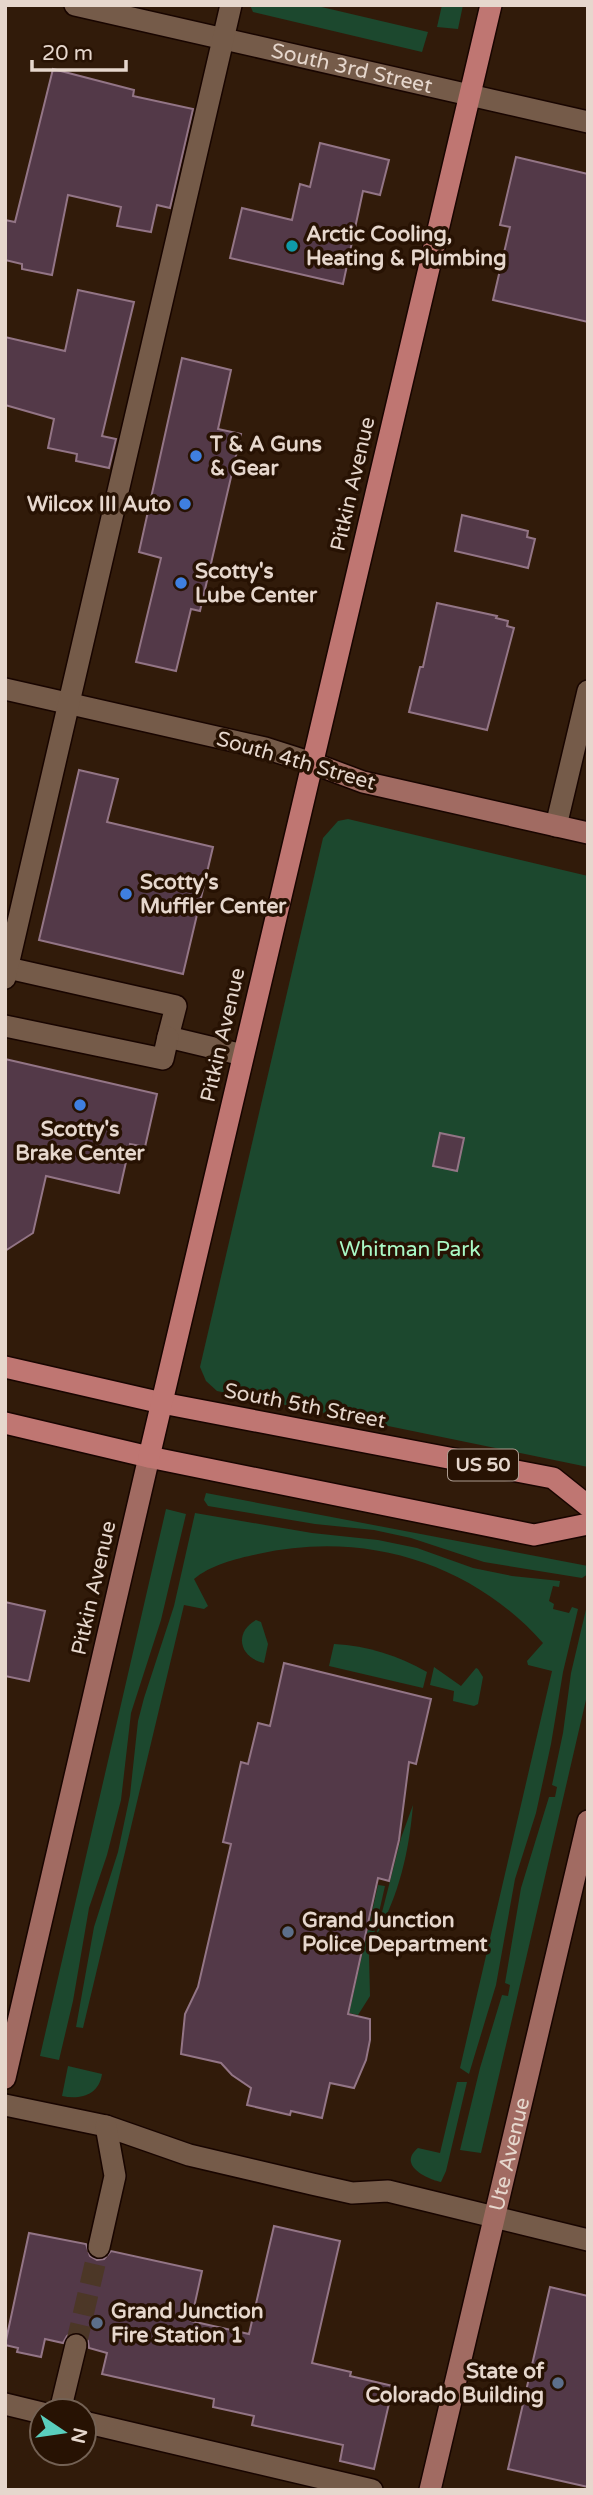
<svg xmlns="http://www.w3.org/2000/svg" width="593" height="2495" viewBox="0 0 593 2495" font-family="'Varela Round',sans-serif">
<rect width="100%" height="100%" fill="#311b0a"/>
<g fill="#1c482e">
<path d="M250,5H313L428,32L422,52L253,12Z"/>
<path d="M442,5H463L458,29L437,27Z"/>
<path d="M348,819L588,876V1467L217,1391L206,1381L200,1367L323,838L338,821Z"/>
<path d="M206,1493L588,1566V1574L582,1578L484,1562L411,1538L374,1530L315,1524L208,1506L204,1500Z"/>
<path d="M166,1509L186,1514L161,1620L131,1713L121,1800L107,1855L89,1908L73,2001L59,2060L40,2056Z"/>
<path d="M195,1513L312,1533L378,1540L417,1548L473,1568L512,1576L560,1581L559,1587L553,1586L549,1601L554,1604L553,1609L569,1613L572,1607L578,1609L563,1672L551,1744L536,1813L515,1879L496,1985L469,2074L460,2068L552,1671L528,1665L527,1661L543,1643C471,1562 364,1530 258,1554C238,1558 210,1565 194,1579L208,1606L204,1609L184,1605L83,2028L76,2027L94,1927L118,1852L130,1795L138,1721L144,1698L174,1606Z"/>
<path d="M588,1601V1691L481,2153L460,2150L480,2068L502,1995L508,1996L510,1985L505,1983L521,1888L549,1797H555L557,1787L552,1785L563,1733L571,1673Z"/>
<path d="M256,1620L261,1622L268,1644L264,1663C240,1658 233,1633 256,1620Z"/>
<path d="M334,1644C368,1646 397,1655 427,1672L423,1688L329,1666Z"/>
<path d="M434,1667L461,1686L476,1668L478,1669L483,1677L478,1704L474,1706L453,1701L454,1691L430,1685Z"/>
<path d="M413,1805C409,1852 399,1895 376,1936L401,1838Z"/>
<path d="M378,1885L385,1886L369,1956L370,1996L358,2015L349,2013Z"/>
<path d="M68,2066L102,2074C99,2095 80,2100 62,2096Z"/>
<path d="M457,2082H467L446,2171L441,2182C427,2179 397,2165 418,2148L440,2153Z"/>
</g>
<g fill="#533948" stroke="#937586" stroke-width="2">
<path d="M53,69L134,90L133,96L193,109L170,208L157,205L151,232L117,226L121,207L68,195L52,275L22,269V264L5,260V220L15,222Z"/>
<path d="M320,143L389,160L380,195L363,191L343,284L230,258L242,208L292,220L300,184L310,187Z"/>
<path d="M516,157L588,174V322L493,300L510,227L500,225Z"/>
<path d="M78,290L134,302L102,436L116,439L109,468L76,461L77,454L48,448L54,419L5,405V337L65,351Z"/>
<path d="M182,358L231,370L218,429L241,434L200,611L191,609L176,671L136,662L161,558L139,552Z"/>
<path d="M462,515L528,531L527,537L535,539L528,568L455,551Z"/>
<path d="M437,603L497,616L496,618L508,621L507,626L514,628L487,730L409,712L420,667H423Z"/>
<path d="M79,770L118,779L107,822L213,847L183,974L39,940Z"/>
<path d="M5,1059L157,1094L145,1147L130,1144L119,1193L46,1176L33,1233L5,1251Z"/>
<path d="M440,1133L464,1138L457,1171L433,1166Z"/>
<path d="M5,1602L45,1611L29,1681L5,1676Z"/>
<path d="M284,1663L431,1699L416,1764L409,1762L399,1840L389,1881L378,1878L348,2014L370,2019V2040L366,2060L354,2088L330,2083L322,2118L291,2111L290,2115L247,2105L251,2088L232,2075L221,2063L181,2054L185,2014L198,1987L231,1844L223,1842L241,1762L248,1764L258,1723L270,1726Z"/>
<path d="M274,2226L340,2241L312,2363L351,2372L350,2376L393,2386L374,2469L340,2461L343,2445L252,2425L254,2416L213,2407L214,2399L102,2374L107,2353L89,2348L88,2341L80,2332H73L67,2336L63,2343L45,2339L41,2357L17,2352L18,2348L5,2345L29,2233L86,2244L90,2256L97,2260L104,2259L111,2251L202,2271L191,2321L249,2334Z"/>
<path d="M550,2287L588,2296V2487L508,2469Z"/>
</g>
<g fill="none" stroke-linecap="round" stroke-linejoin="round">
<path stroke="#4c3727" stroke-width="21" stroke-dasharray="21 10" stroke-linecap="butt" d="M76,2345L99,2247"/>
<defs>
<g id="minor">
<path id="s1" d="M75,5L588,122"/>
<path d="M5,689L265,748L312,763"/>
<path d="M556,826L588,691"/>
<path d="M8,968L176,1006L168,1037L243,1055"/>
<path d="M5,978L231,5"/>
<path d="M5,1026L163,1059L168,1037"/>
<path d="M5,2105L106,2126L189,2155L312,2184L352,2193L388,2191L588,2240"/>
<path d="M99,2247L115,2176L106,2126"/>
<path d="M5,2404L42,2413"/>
<path d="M60,2411L76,2345"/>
<path d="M84,2422L372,2490"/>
</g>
<g id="major">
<path d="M312,763L363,782L588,833"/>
<path d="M5,2078L149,1457"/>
<path id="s2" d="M430,2490L588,1821"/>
</g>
<g id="highway">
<path d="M5,1367L162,1403L553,1478L588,1506"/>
<path d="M5,1423L149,1457L534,1535L588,1524"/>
<path d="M149,1457L491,5"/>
</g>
</defs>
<use href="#minor" stroke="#180500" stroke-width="24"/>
<use href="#major" stroke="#180500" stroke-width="24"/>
<use href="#highway" stroke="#180500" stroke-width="24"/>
<use href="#minor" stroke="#755b49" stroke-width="21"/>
<use href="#major" stroke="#a16b62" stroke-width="21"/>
<use href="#highway" stroke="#bf7672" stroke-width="21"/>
</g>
<circle fill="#0f9aa8" stroke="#271203" stroke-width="2.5" cx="292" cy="246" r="7"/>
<g fill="#3f7fe0" stroke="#271203" stroke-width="2.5">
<circle cx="196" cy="456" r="7"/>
<circle cx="185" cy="504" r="7"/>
<circle cx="181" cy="583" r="7"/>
<circle cx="126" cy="894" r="7"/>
<circle cx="80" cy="1105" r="7"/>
</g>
<g fill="#5c6f8a" stroke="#271203" stroke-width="2.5">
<circle cx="288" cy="1932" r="7"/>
<circle cx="97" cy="2323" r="7"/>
<circle cx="558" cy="2383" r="7"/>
</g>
<g text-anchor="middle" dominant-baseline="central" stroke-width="7" stroke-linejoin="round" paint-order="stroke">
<rect fill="#271203" stroke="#ad9c90" stroke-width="2" x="448" y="1449.5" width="70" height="31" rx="5"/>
<g font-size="19" font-weight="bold" fill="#e6d7cd">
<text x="483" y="1465">US 50</text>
</g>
<g font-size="21" fill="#e6d7cd" stroke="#271203">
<text stroke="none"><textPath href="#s1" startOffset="284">South 3rd Street</textPath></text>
<text transform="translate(353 484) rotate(-77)">Pitkin Avenue</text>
<text transform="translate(296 761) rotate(16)">South 4th Street</text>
<text transform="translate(223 1035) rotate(-77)">Pitkin Avenue</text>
<text transform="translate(305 1406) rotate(11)">South 5th Street</text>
<text transform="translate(94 1588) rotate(-77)">Pitkin Avenue</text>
<text stroke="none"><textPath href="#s2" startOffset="345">Ute Avenue</textPath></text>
</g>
<g font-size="21" font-weight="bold" fill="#e6d7cd" stroke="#271203" text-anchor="start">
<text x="306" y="234">Arctic Cooling,<tspan x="306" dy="24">Heating &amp; Plumbing</tspan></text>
<text x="210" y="444">T &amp; A Guns<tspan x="210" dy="24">&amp; Gear</tspan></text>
<text x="171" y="504" text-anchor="end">Wilcox III Auto</text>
<text x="195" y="571">Scotty's<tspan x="195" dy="24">Lube Center</tspan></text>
<text x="140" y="882">Scotty's<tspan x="140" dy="24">Muffler Center</tspan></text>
<text x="80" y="1129" text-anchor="middle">Scotty's<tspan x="80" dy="24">Brake Center</tspan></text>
<text x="302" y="1920">Grand Junction<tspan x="302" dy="24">Police Department</tspan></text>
<text x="111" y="2311">Grand Junction<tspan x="111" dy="24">Fire Station 1</tspan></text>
<text x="544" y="2371" text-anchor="end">State of<tspan x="544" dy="24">Colorado Building</tspan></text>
</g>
<g font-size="21" fill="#aaf9c6" stroke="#271203">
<text x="410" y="1249">Whitman Park</text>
</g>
</g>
<rect width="593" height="2495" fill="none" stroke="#e6d7cd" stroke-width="14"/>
<g transform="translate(63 2432) rotate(103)"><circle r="33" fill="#271203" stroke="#736154" stroke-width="2"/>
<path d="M0-5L12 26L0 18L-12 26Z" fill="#5acebd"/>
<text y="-10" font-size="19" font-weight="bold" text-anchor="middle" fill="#e6d7cd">N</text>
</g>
<path d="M32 60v10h94v-10" fill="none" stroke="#e6d7cd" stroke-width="3.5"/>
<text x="42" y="60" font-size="21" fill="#e6d7cd" stroke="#271203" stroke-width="5" paint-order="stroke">20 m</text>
</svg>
